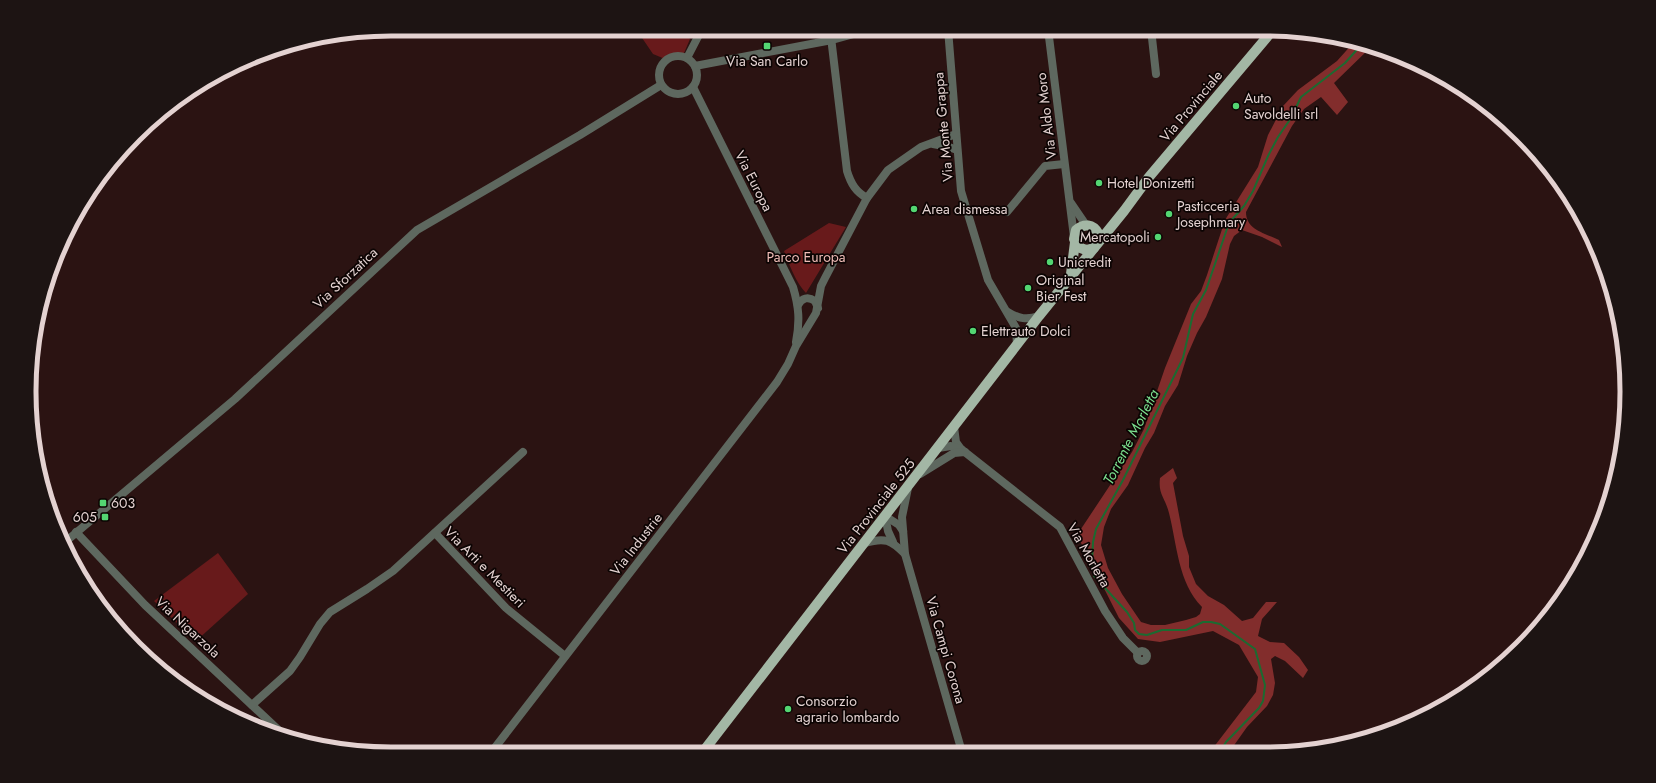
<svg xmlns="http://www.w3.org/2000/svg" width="1656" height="783" viewBox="0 0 1656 783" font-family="Jost,sans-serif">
<rect width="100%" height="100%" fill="#2b1312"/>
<g fill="#681a1b">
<path d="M636,29H683L690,39L684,53L675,54L665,59L653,54Z"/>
<path d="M829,223L846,227L806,293C795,281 790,266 784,251Z"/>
<path d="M218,553L248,594L196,641L154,601Z"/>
</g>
<path fill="#822d2c" d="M1354,42L1371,47L1334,83L1348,102L1337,115L1321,97L1304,109L1292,126L1246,212C1246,230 1265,233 1279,240L1282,247L1262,237L1242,230L1234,236L1230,244L1222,279L1206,317L1197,333L1187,356L1178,385L1165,406L1154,433L1145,448L1128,485L1111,509L1104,527L1101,545L1108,568L1122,594L1141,622L1151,625H1165L1186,620L1196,617L1200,614L1202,607C1178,583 1177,544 1169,513C1165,497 1158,495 1160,478L1173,468L1177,478L1173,483L1183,536L1189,556V567L1196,584L1208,596L1224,605L1242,621L1253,618L1266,602H1277L1262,619L1258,636L1270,642L1284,643L1299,657L1308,670L1303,678L1285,661L1275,656L1271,659L1275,683L1273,695L1267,706L1247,727L1230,751H1212L1213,748L1256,692L1258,677L1239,645L1213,631L1160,642L1138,639L1119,618L1077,535L1132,452L1144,429L1165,368L1191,304L1201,291L1207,275L1225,220L1258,167L1268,135L1283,106L1298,90L1337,61Z"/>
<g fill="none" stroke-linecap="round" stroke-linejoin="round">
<path stroke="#1b6b31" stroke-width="2" d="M1221,751L1226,742L1259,708L1263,701L1265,685L1255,649L1220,624L1211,622H1203L1186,630H1162L1147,635L1139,634L1135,630L1134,623L1127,612L1094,576L1092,561L1093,542L1096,529L1123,480L1183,358L1193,314L1206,290L1229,223L1244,206L1253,191L1268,156L1278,137L1291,118L1301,97L1345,63L1362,44"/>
<g stroke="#5e685f" stroke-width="8">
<path d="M830,29L847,171C851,184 856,192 867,198"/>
<path d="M948,29L961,191L988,280L1016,328L1017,345"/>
<path d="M1048,29L1074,237"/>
<path d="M1151,29L1156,74"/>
<circle cx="678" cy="75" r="19"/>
<path d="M687,58L702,29"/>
<path d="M695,66L832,40L872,29"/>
<path d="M693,87L793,287C799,307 800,321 796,342"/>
<path d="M933,144L949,147L957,150"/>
<path d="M1071,203L1086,225"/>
<path d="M1007,212L1045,166L1064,164"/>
<path d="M798,305C802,298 808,296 815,301L818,308"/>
<path d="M1008,312C1019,319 1027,320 1039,316"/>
<path d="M954,427L956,442L961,449L1060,527L1105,611L1123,638L1138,653"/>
<path d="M938,448L951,446L961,449"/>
<path d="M920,474L954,453L965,452"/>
<path d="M908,488L902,517L905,554L962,752"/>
<path d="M885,516L888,531L893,542"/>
<path d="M885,516L899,525L903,531"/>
<path d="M76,532L145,605L286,737"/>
<path d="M435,533L506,608L565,656"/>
<path d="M64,543L235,399L417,230L580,135L661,85"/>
<path d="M865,543C885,537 891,540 905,554"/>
<circle cx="1142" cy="656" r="5"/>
<path d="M252,705L290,671L300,657L320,624L330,612L367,589L393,571L523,452"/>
<path d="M490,754L777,382L788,364L796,346L816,313L821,286L825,278L867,198L888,170L921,147L956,134"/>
</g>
<g stroke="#a3b7a5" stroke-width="10">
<path d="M1094,248L1086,250L1078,247L1074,239L1076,230C1084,223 1093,224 1098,233V242"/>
<path d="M1071,274L1075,242"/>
<path d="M702,753L1039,316L1124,211L1149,177L1273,30"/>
</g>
</g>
<g fill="#53d672" stroke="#0c0403" stroke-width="1.5">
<rect x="763" y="42" width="8" height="8" rx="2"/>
<circle cx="1236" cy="106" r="4"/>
<circle cx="1099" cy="183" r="4"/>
<circle cx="914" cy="209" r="4"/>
<circle cx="1169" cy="214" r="4"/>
<circle cx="1158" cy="237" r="4"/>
<circle cx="1050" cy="262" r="4"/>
<circle cx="1028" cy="288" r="4"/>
<circle cx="973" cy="331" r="4"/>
<rect x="99" y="499" width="8" height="8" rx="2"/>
<rect x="101" y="513" width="8" height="8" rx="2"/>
<circle cx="788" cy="709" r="4"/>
</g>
<g text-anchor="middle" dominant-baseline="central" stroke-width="3.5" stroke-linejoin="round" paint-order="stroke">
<g font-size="14" fill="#e4d2d1" stroke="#0c0403" text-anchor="start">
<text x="767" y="61" text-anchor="middle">Via San Carlo</text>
<text x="1244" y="98">Auto<tspan x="1244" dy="16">Savoldelli srl</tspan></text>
<text x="1107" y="183">Hotel Donizetti</text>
<text x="1177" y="206">Pasticceria<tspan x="1177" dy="16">Josephmary</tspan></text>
<text x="922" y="209">Area dismessa</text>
<text x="1150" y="237" text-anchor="end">Mercatopoli</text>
<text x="1058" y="262">Unicredit</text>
<text x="1036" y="280">Original<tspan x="1036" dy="16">Bier Fest</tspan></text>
<text x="981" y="331">Elettrauto Dolci</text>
<text x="111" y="503">603</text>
<text x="97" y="517" text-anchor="end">605</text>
<text x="796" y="701">Consorzio<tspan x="796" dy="16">agrario lombardo</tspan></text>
</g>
<g font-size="14" fill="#e4d2d1" stroke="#0c0403">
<text transform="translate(1191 106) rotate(-50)">Via Provinciale</text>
<text transform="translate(1046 116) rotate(-97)">Via Aldo Moro</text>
<text transform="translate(943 127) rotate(-95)">Via Monte Grappa</text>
<text transform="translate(754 181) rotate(63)">Via Europa</text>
<text transform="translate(345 278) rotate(-43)">Via Sforzatica</text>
<text transform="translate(876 506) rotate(-52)">Via Provinciale 525</text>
<text transform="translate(636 544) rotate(-52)">Via Industrie</text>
<text transform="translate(1089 555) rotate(60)">Via Morletta</text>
<text transform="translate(485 567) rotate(45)">Via Arti e Mestieri</text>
<text transform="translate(188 627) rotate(43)">Via Nigarzola</text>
<text transform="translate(946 650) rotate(74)">Via Campi Corona</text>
</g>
<g font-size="14" fill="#efbcb7" stroke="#0c0403">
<text x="806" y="257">Parco Europa</text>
</g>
<g font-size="15" font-style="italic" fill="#7bdf8e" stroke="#0c0403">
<text transform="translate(1131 437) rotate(-63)">Torrente Morletta</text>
</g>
</g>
<path d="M0 0H1656V783H0ZM391 36H1265A355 355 0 0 1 1620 391V392A355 355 0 0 1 1265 747H391A355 355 0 0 1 36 392V391A355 355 0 0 1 391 36Z" fill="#1d1413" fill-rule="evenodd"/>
<path fill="none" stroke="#e4d2d1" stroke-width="5" d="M391 36H1265A355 355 0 0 1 1620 391V392A355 355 0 0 1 1265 747H391A355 355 0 0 1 36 392V391A355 355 0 0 1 391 36Z"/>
</svg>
